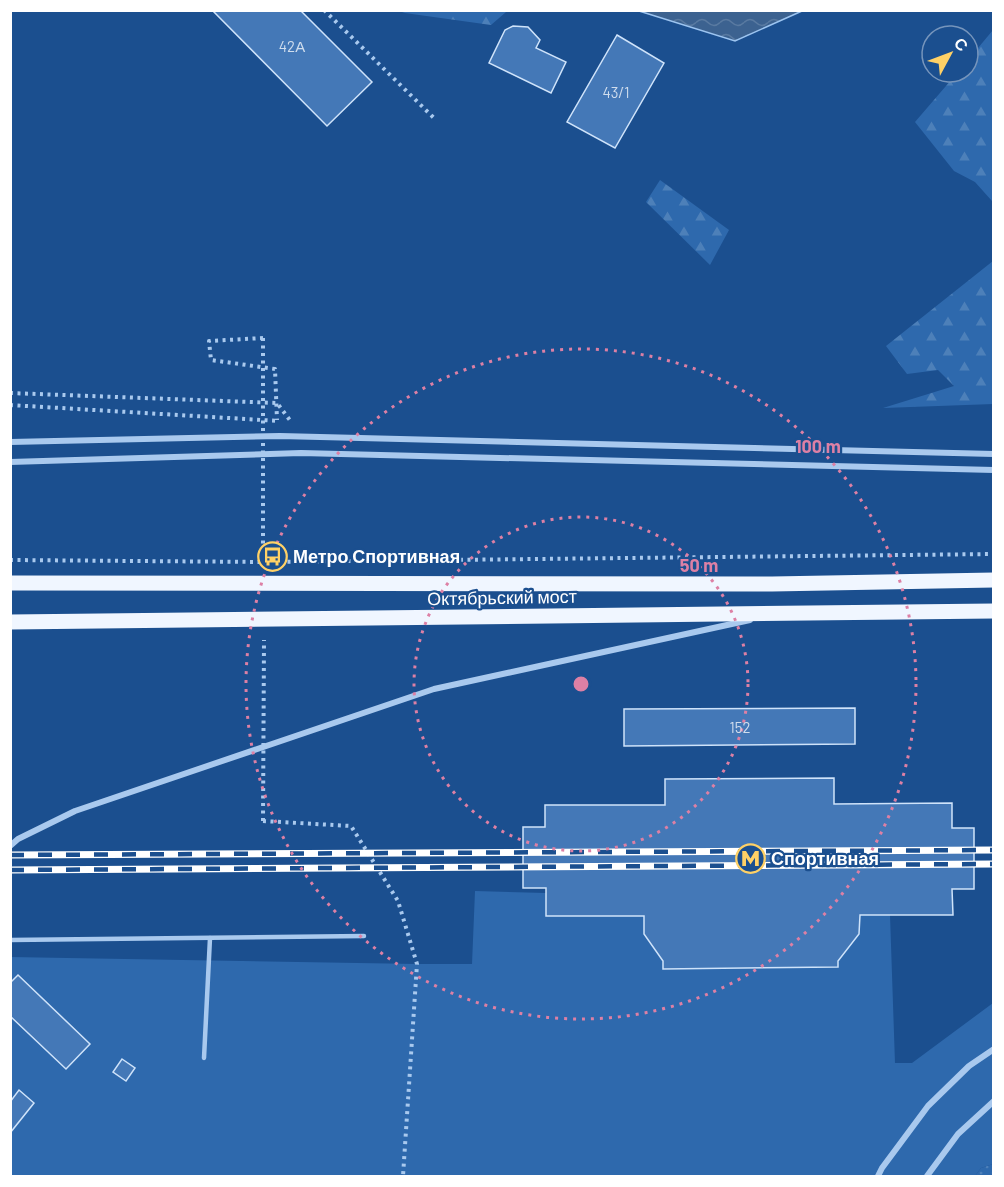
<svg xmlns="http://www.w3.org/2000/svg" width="1004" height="1187" viewBox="0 0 1004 1187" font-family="Barlow,sans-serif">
<defs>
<pattern id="forest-firs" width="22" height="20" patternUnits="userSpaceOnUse" patternTransform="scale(1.5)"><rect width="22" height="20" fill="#2e69ad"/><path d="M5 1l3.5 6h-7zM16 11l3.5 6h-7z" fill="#4d80b9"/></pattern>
<pattern id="park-dots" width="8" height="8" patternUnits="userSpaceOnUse" patternTransform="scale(1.5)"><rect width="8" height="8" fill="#2e69ad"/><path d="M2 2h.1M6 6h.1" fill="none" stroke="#4d80b9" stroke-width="1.8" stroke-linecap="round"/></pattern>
<pattern id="water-waves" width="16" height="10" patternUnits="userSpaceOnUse" patternTransform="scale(1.5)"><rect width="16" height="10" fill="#3c6290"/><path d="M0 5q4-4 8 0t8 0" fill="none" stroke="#597aa1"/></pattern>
</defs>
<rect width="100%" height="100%" fill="#1b4f8f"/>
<path fill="#2e69ad" d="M475,891L546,893V916H644V934L663,961L664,969L838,967V961L859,932L860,915H890L895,1063H912L993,1003V1164L981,1168L975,1176H11L10,957L417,964H472Z"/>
<g fill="url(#forest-firs)">
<path d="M399,11L506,10V12L491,25L405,13Z"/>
<path d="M993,30V205L992,201L975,182L954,171L915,122L958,72H968V60Z"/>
<path d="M660,180L729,230L710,265L646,202Z"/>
<path d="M993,261V404L883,408L954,386L938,370L907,374L886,346Z"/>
</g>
<path fill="url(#park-dots)" d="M993,1164V1176H975L981,1168Z"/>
<path fill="url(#water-waves)" stroke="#9cc4f0" stroke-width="1.5" d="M639,11H802L735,41Z"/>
<g fill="#4478b7" stroke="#cfe3fa" stroke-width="1.5">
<path d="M212,10H300L372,82L327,126Z"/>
<path d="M513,26L528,27L540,40L536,48L566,62L551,93L489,63L505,30Z"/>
<path d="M617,35L664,63L615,148L567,122Z"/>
<path d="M855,708V744L624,746V709Z"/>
<path d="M834,778V804L952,803V828H974V889H952L953,915H860L859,934L838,961V967L663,969V961L644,934V916H546V888H523V827H545V805H665V779Z"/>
<path d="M18,975L90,1044L66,1069L10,1016V983Z"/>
<path d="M122,1059L135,1068L126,1081L113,1072Z"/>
<path d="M19,1090L34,1103L10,1133V1102Z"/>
</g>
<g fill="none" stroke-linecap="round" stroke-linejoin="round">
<g stroke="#a9c9ee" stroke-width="4" stroke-dasharray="3 4.5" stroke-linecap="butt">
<path d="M324,10L436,120"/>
<path d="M263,338L209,341L211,360L275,369L277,420"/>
<path d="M10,393L277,403L292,423"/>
<path d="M10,405L279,421"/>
<path d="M10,560L263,562L994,554"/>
<path d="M263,821L351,826L398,901L417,964L403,1176"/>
</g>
<g stroke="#a9c9ee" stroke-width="4.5">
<path d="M10,940L364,936"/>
<path d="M204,1058L210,938"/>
</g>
<g stroke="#a9c9ee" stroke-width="6">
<path d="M10,442L280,436L994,454"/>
<path d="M10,462L301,453L994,470"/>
<path d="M10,846L18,839L75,811L434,689L750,620"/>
<path d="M878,1176L882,1168L928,1106L969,1066L994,1049"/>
<path d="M927,1176L958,1134L994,1101"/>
</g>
<g stroke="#f0f6ff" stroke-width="15">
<path d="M10,583L772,584L994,580"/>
<path d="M10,622L994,611"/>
</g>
<defs>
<g id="rail">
<path d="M10,855L994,850"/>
<path d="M10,870L994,864"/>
</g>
</defs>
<use href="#rail" stroke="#fff" stroke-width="7"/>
<use href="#rail" stroke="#1b4f8f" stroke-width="4.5" stroke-dasharray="14" stroke-linecap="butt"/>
<g stroke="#a9c9ee" stroke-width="4" stroke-dasharray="3 4.5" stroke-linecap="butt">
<path d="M263,338V562"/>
<path d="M263,821L264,640"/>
</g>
</g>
<g fill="none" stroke="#dd80a5" stroke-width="3" stroke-dasharray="3 6">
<circle cx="581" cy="684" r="167"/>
<circle cx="581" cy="684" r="335"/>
</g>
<defs>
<symbol id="bus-ring" viewBox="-11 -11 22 22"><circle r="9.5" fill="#1b4f8f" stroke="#ffd166" stroke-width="1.5"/><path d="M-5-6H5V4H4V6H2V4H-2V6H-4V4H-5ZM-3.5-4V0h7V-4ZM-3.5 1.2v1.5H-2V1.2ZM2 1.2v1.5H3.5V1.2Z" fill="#ffd166"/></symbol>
<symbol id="metro-ring" viewBox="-11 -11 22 22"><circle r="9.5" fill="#1b4f8f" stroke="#ffd166" stroke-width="1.5"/><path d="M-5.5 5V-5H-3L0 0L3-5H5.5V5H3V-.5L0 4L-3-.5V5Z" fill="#ffd166"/></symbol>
</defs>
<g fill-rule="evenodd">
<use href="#bus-ring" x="256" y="540" width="33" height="33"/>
<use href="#metro-ring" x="734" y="842" width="33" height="33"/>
</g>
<g text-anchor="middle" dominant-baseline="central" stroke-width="4.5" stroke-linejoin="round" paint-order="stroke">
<g font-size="15" fill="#d0dded">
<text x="292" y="46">42А</text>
<text x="616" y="92">43/1</text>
<text x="740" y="727">152</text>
</g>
<g font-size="18" font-weight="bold" fill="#fff" stroke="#1b4f8f" text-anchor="start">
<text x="293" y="556">Метро Спортивная</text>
<text x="771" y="858">Спортивная</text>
</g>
<g font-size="18" fill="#fff" stroke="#1b4f8f">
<text transform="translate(502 597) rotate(-1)">Октябрьский мост</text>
</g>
</g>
<circle cx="581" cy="684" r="9" fill="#dd80a5" stroke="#1b4f8f" stroke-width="3"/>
<g font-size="18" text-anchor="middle" font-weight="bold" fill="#dd80a5" stroke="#1b4f8f" stroke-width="4.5" stroke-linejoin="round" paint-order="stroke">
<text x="818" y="453">100 m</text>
<text x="699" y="572">50 m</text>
</g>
<rect width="1004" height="1187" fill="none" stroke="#ffffff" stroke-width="24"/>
<g transform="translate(950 54) rotate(49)"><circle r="28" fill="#1b4f8f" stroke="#7695bc" stroke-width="1.5"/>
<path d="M0-4.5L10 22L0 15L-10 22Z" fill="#ffd166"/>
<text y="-9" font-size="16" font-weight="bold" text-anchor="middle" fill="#ffffff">С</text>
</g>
</svg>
